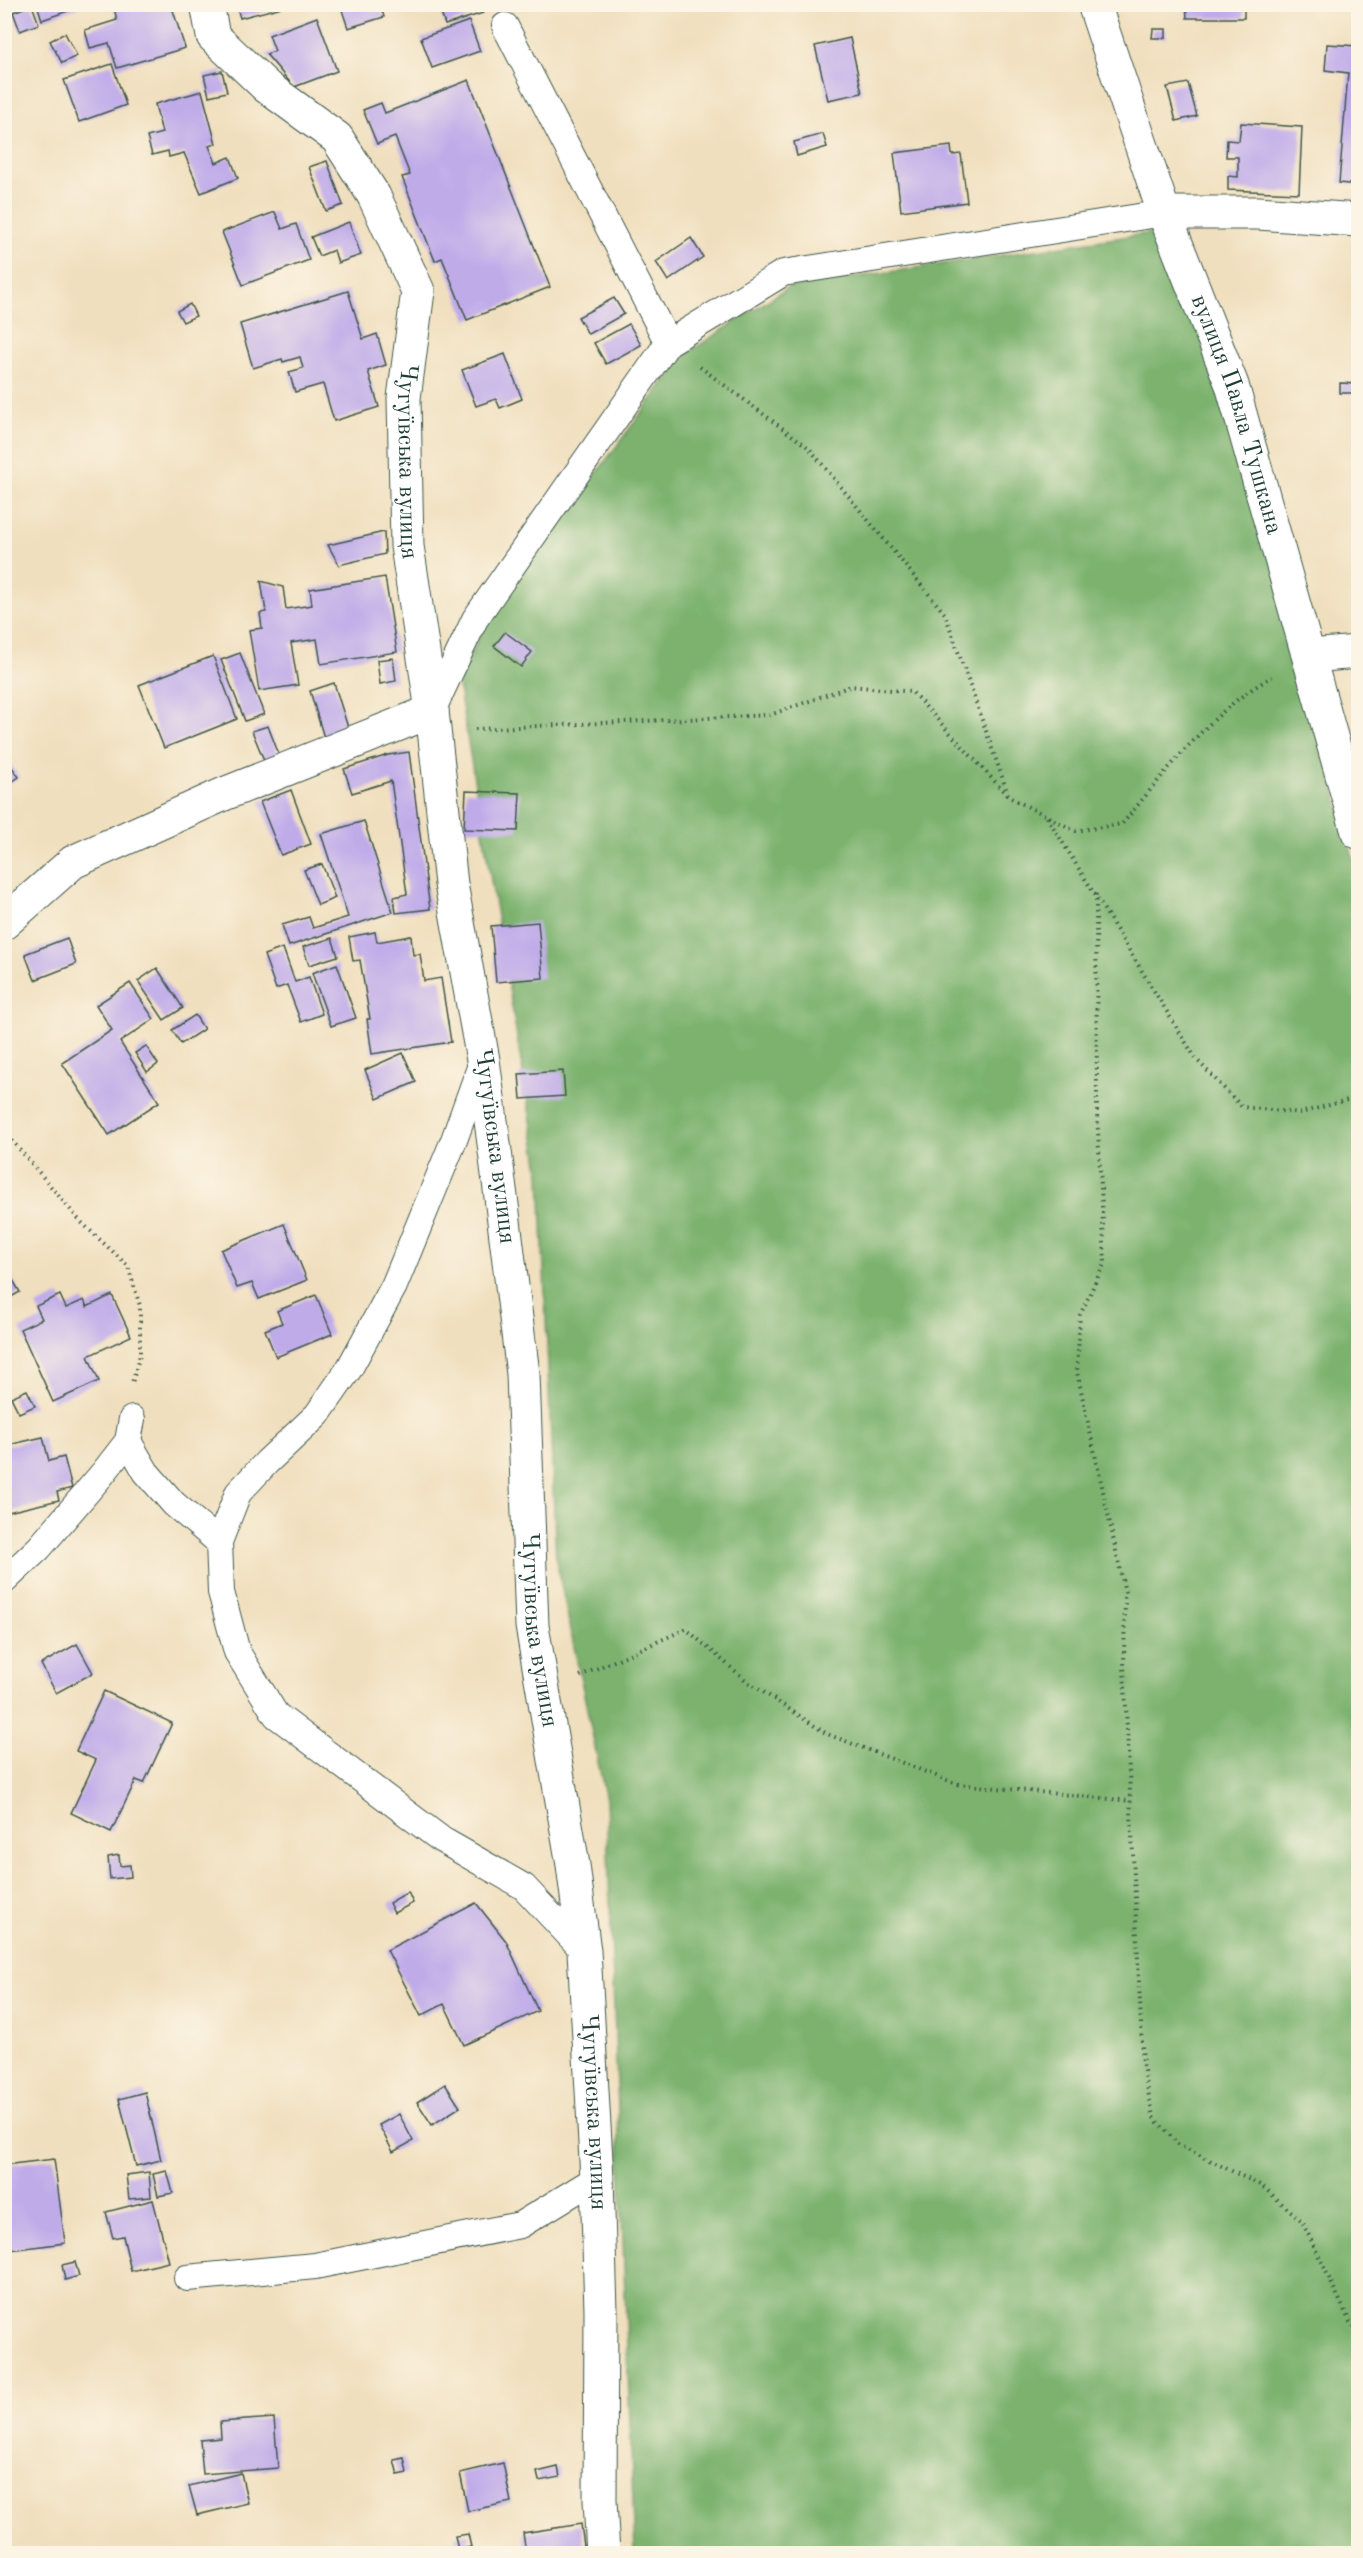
<svg xmlns="http://www.w3.org/2000/svg" width="1363" height="2558" viewBox="0 0 1363 2558" font-family="'Old Standard TT',serif">
<rect width="100%" height="100%" fill="#fcf5e5"/>
<filter id="ink" filterUnits="userSpaceOnUse"><feTurbulence type="fractalNoise" baseFrequency=".0167" numOctaves="2"/><feDisplacementMap in="SourceGraphic" scale="12" xChannelSelector="R" yChannelSelector="G"/><feConvolveMatrix kernelMatrix="1 2 1 2 8 2 1 2 1" color-interpolation-filters="sRGB"/></filter>
<filter id="wash" filterUnits="userSpaceOnUse"><feTurbulence type="fractalNoise" baseFrequency=".008" numOctaves="4" result="noise"/><feDisplacementMap in="SourceGraphic" scale="24" xChannelSelector="R" yChannelSelector="G"/><feGaussianBlur stdDeviation="1.35" result="paint"/><feColorMatrix in="noise" values="0 0 0 0 0 0 0 0 0 0 0 0 0 0 0 0 0 1.4 0 .05"/><feComposite in="paint" operator="in"/></filter>
<g filter="url(#wash)">
<rect width="100%" height="100%" fill="#f0dfbe"/>
<path fill="#7cb26e" stroke="#4e7851" stroke-width="1.5" d="M1156,232L1226,388L1358,876V2553H635L606,1800L556,1560L540,1175L458,682L485,624L684,355L789,287Z"/>
<g id="blocks">
<g fill="#c0abe9">
<path d="M37,4H85V5L42,20Z"/>
<path d="M113,4H171L185,48L117,68L109,43L90,48L85,30L117,20Z"/>
<path d="M236,4H290V5L240,18Z"/>
<path d="M340,4H380L384,17L348,28Z"/>
<path d="M438,4H480L483,13L445,25Z"/>
<path d="M1186,4H1244V18H1187Z"/>
<path d="M32,5L39,24L20,31L13,12Z"/>
<path d="M317,17L337,71L294,87L266,54L275,51L269,35Z"/>
<path d="M469,21L480,51L432,68L421,38Z"/>
<path d="M1153,29H1166V38H1152Z"/>
<path d="M65,33L77,56L62,63L50,41Z"/>
<path d="M850,38L862,93L828,100L815,46Z"/>
<path d="M1327,44L1358,46V185L1339,183L1348,73L1325,70Z"/>
<path d="M112,64L126,105L79,122L64,80Z"/>
<path d="M222,71L227,92L209,96L204,75Z"/>
<path d="M469,80L550,287L467,320L442,258L435,261L402,177L410,175L395,137L377,144L363,110L381,103L385,113Z"/>
<path d="M1188,83L1197,116L1176,121L1167,87Z"/>
<path d="M202,91L216,144L209,146L216,163L230,157L238,178L201,193L184,153L169,157L168,151L152,155L147,137L162,133L155,104Z"/>
<path d="M1241,123L1302,127L1299,193L1228,190V176L1238,177V157H1226L1227,140L1239,141Z"/>
<path d="M823,134L827,147L797,156L794,142Z"/>
<path d="M951,146L952,155L961,154L967,202L901,211L894,153Z"/>
<path d="M327,161L343,205L326,211L309,167Z"/>
<path d="M275,212L282,229L296,224L309,260L243,285L222,232Z"/>
<path d="M349,222L361,255L338,263L334,250L319,256L311,237Z"/>
<path d="M691,238L703,257L668,281L656,262Z"/>
<path d="M348,291L363,339L377,334L386,365L368,371L379,407L334,421L323,384L295,392L289,372L303,368L300,357L283,362L282,359L253,368L240,324Z"/>
<path d="M614,298L624,314L588,334L578,317Z"/>
<path d="M190,304L196,316L183,322L177,311Z"/>
<path d="M629,324L641,345L606,364L594,343Z"/>
<path d="M505,354L522,399L500,408L496,399L476,406L462,370Z"/>
<path d="M1340,383L1358,384V393H1340Z"/>
<path d="M384,532L385,554L339,565L328,545Z"/>
<path d="M1358,551V580H1357L1354,552Z"/>
<path d="M385,577L397,652L321,664L317,639L291,643L298,685L259,691L249,630L262,628L260,613L266,612L261,581L283,587L286,609L312,605L310,589Z"/>
<path d="M505,632L532,652L521,667L494,646Z"/>
<path d="M240,653L264,714L245,721L221,660Z"/>
<path d="M213,656L237,719L164,748L139,685Z"/>
<path d="M393,658L396,681L380,684L377,660Z"/>
<path d="M334,683L350,734L325,741L310,691Z"/>
<path d="M268,726L281,760L266,765L252,731Z"/>
<path d="M409,752L430,909L396,913L394,897L407,894L391,781L352,793L344,769L388,755Z"/>
<path d="M4,756L19,777L4,787Z"/>
<path d="M291,790L311,844L281,855L260,802Z"/>
<path d="M466,791L520,793L518,831L464,829Z"/>
<path d="M364,821L393,912L289,946L282,925L309,917L313,928L348,917L321,834Z"/>
<path d="M322,864L335,898L318,905L304,870Z"/>
<path d="M538,922L543,978L496,982L491,926Z"/>
<path d="M375,932L377,942L411,936L413,955L420,954L424,981L441,978L451,1042L372,1054L367,1019H370L360,960L353,961L349,937Z"/>
<path d="M67,938L76,964L35,980L25,954Z"/>
<path d="M332,938L338,956L309,965L303,947Z"/>
<path d="M283,948L295,982L309,977L322,1014L301,1022L287,985L276,989L264,955Z"/>
<path d="M337,964L356,1018L331,1026L312,973Z"/>
<path d="M157,968L183,1008L164,1020L138,981Z"/>
<path d="M130,983L154,1019L120,1042L159,1102L109,1135L62,1063L112,1030L96,1005Z"/>
<path d="M195,1015L204,1029L181,1044L172,1030Z"/>
<path d="M146,1046L158,1064L147,1072L135,1053Z"/>
<path d="M403,1053L416,1082L377,1099L365,1070Z"/>
<path d="M563,1071L565,1096L521,1099L519,1074Z"/>
<path d="M284,1224L307,1280L259,1299L252,1283L237,1288L221,1250Z"/>
<path d="M4,1265L20,1292L4,1301Z"/>
<path d="M60,1295L66,1308L84,1300L87,1307L112,1295L131,1336L88,1356L99,1381L53,1402L20,1329L42,1319L36,1306Z"/>
<path d="M316,1295L332,1334L276,1357L265,1330L282,1323L277,1311Z"/>
<path d="M27,1390L35,1406L19,1413L11,1397Z"/>
<path d="M43,1437L49,1461L64,1457L72,1488L57,1492L59,1500L4,1513V1446Z"/>
<path d="M77,1644L93,1673L56,1693L41,1664Z"/>
<path d="M104,1691L172,1723L144,1783L136,1780L111,1832L71,1813L96,1760L76,1751Z"/>
<path d="M119,1855L120,1866L130,1865L131,1877L110,1879L108,1857Z"/>
<path d="M408,1892L413,1903L394,1913L389,1903Z"/>
<path d="M476,1903L506,1941L538,2011L464,2045L444,2004L421,2016L387,1950Z"/>
<path d="M445,2084L460,2107L432,2125L417,2102Z"/>
<path d="M145,2092L161,2160L136,2166L119,2099Z"/>
<path d="M399,2114L413,2141L393,2152L379,2125Z"/>
<path d="M54,2159L65,2243L10,2250L4,2210V2165Z"/>
<path d="M167,2171L173,2193L158,2196L153,2174Z"/>
<path d="M149,2172L151,2197L129,2199L126,2175Z"/>
<path d="M153,2200L169,2262L131,2271L123,2236L113,2238L106,2212Z"/>
<path d="M75,2262L79,2276L65,2280L62,2265Z"/>
<path d="M274,2418L278,2468L203,2474L200,2440L221,2438L220,2422Z"/>
<path d="M404,2458L407,2473L398,2475L394,2460Z"/>
<path d="M503,2463L511,2502L468,2511L460,2473Z"/>
<path d="M558,2467L560,2477L539,2481L537,2472Z"/>
<path d="M241,2473L248,2503L197,2515L189,2486Z"/>
<path d="M581,2524L584,2546L551,2552L552,2553H526L523,2533Z"/>
<path d="M468,2534L471,2547L458,2550L455,2536Z"/>
</g>
</g>
</g>
<g filter="url(#ink)">
<use href="#blocks" fill-opacity="0" stroke="#3e5549" stroke-width="1.5"/>
<g fill="none" stroke-linecap="round" stroke-linejoin="round">
<defs>
<g id="lane">
<path d="M505,26L668,343"/>
<path d="M432,711L475,619L668,343L783,273L1164,213"/>
<path d="M482,1062L454,1140L394,1286L349,1369L317,1415L267,1462L238,1493L219,1542L221,1592L237,1652L276,1715L442,1840L524,1887L584,1951"/>
<path d="M128,1441L146,1472L174,1504L219,1542"/>
<path d="M4,1581L39,1548L104,1472L128,1441L132,1419"/>
<path d="M187,2278L315,2266L520,2225L597,2178"/>
</g>
<g id="street">
<path id="s1" d="M207,4L213,36L267,87L337,138L374,196L418,291L404,398L407,546L432,711L451,884L483,1060L501,1197L523,1374L532,1626L573,1865L584,1951L597,2178L601,2311L600,2500L603,2554"/>
<path id="s2" d="M1094,4L1164,213L1232,385L1358,832"/>
<path d="M1164,213H1258L1358,220"/>
<path d="M1310,656L1358,652"/>
<path d="M4,923L73,862L224,794L432,711"/>
</g>
</defs>
<use href="#lane" stroke="#3e5549" stroke-width="28"/>
<use href="#street" stroke="#3e5549" stroke-width="35"/>
<g stroke="#3e5549" stroke-width="4" stroke-dasharray="1.5 4.5" stroke-linecap="butt">
<path d="M700,367L809,448L945,614L1008,794"/>
<path d="M475,729L770,715L851,686L912,692L1009,797L1076,831L1122,824C1166,772 1211,710 1272,677"/>
<path d="M1047,817L1196,1059L1242,1107L1301,1113L1358,1097"/>
<path d="M1096,894L1097,1112L1105,1262L1080,1315L1077,1372L1125,1592L1124,1666L1143,2065L1153,2117L1179,2145L1262,2186L1302,2221L1350,2322L1358,2330"/>
<path d="M4,1131L80,1221L128,1266L140,1306V1355L132,1383"/>
<path d="M580,1676L686,1629L748,1682L827,1734L957,1784L1131,1801"/>
</g>
<use href="#lane" stroke="#fff" stroke-width="26"/>
<use href="#street" stroke="#fff" stroke-width="33"/>
</g>
</g>
<g text-anchor="middle" dominant-baseline="central" stroke-width="4.5" stroke-linejoin="round" paint-order="stroke">
<g font-size="24" fill="#1f3d34" stroke="#fcf5e5">
<text stroke="none"><textPath href="#s2" startOffset="435">вулиця Павла Тушкана</textPath></text>
<text stroke="none"><textPath href="#s1" startOffset="538">Чугуївська вулиця</textPath></text>
<text stroke="none"><textPath href="#s1" startOffset="1230">Чугуївська вулиця</textPath></text>
<text stroke="none"><textPath href="#s1" startOffset="1716">Чугуївська вулиця</textPath></text>
<text stroke="none"><textPath href="#s1" startOffset="2202">Чугуївська вулиця</textPath></text>
</g>
</g>
<rect width="1363" height="2558" fill="none" stroke="#fcf5e5" stroke-width="24"/>
</svg>
